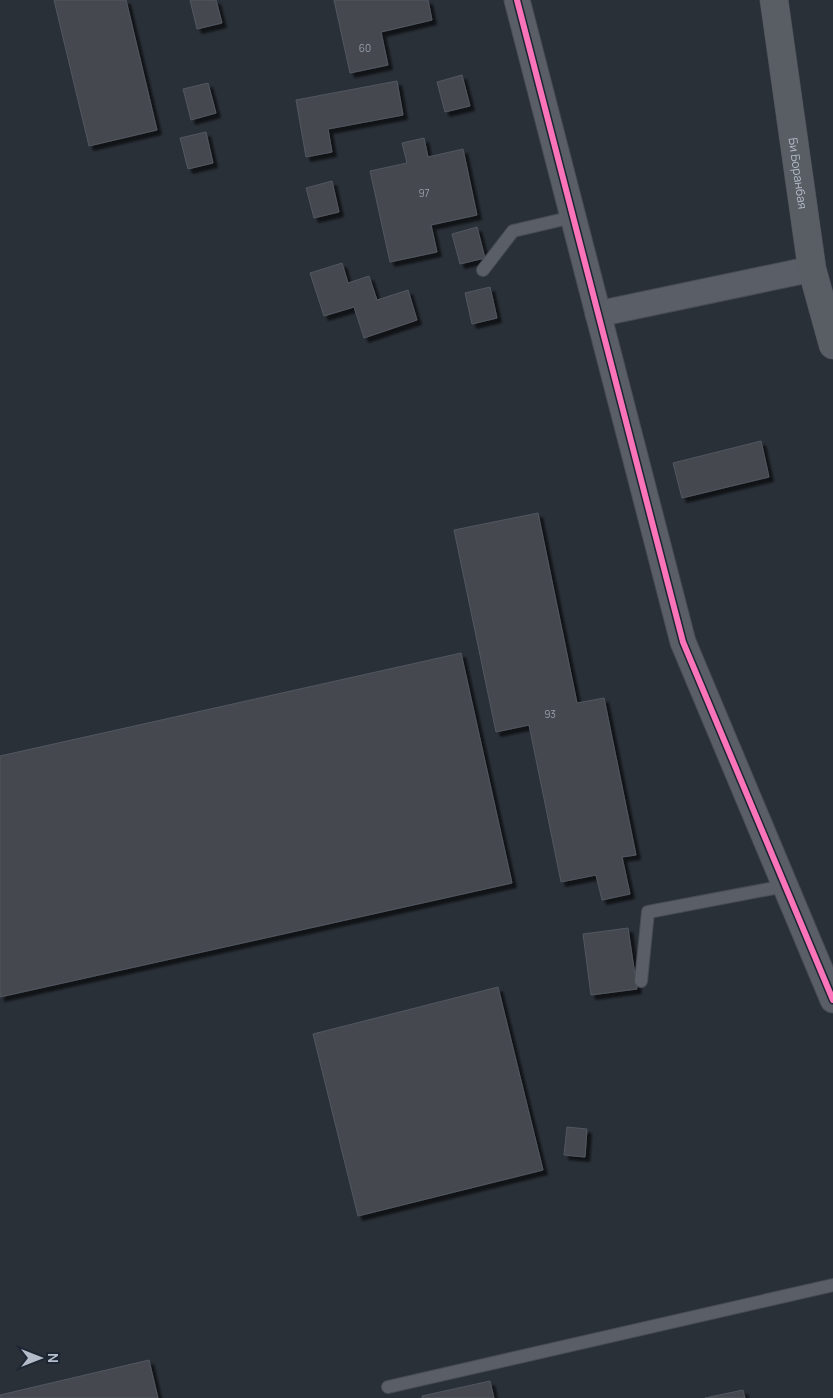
<svg xmlns="http://www.w3.org/2000/svg" width="833" height="1398" viewBox="0 0 833 1398" font-family="Manrope,sans-serif">
<defs>
<filter id="shadow"><feDropShadow dx="4.5" dy="4.5" stdDeviation="1" flood-color="#0009"/></filter>
</defs>
<rect width="100%" height="100%" fill="#2a3038"/>
<g fill="#444950" stroke="#52575f" filter="url(#shadow)">
<path d="M54,0H126L157,130L89,146Z"/>
<path d="M190,0H216L222,23L197,29Z"/>
<path d="M334,0H428L432,20L381,32L388,65L350,73Z"/>
<path d="M462,75L470,106L445,112L437,82Z"/>
<path d="M397,81L403,115L328,129L332,152L306,157L296,100Z"/>
<path d="M208,83L216,113L191,120L183,89Z"/>
<path d="M206,132L213,163L188,169L180,138Z"/>
<path d="M424,138L428,157L463,149L477,215L431,225L437,252L390,262L370,171L407,163L402,143Z"/>
<path d="M332,181L339,212L314,218L306,188Z"/>
<path d="M477,227L485,258L460,264L452,234Z"/>
<path d="M342,263L348,283L369,276L377,300L408,290L417,320L364,338L354,307L324,316L310,273Z"/>
<path d="M490,287L497,318L472,324L465,293Z"/>
<path d="M761,441L769,477L682,498L673,463Z"/>
<path d="M538,513L577,703L604,698L636,855L622,857L630,894L602,900L596,875L561,882L529,725L496,732L454,530Z"/>
<path d="M461,653L512,883L0,997V756Z"/>
<path d="M628,928L637,989L591,995L583,934Z"/>
<path d="M498,987L543,1170L358,1216L313,1034Z"/>
<path d="M567,1127L587,1129L585,1157L564,1155Z"/>
<path d="M149,1360L158,1398H0V1395Z"/>
<path d="M490,1381L494,1398H422V1396Z"/>
<path d="M743,1390L745,1398H705Z"/>
</g>
<g fill="none" stroke-linecap="round" stroke-linejoin="round">
<defs>
<g id="lane">
<path d="M483,270L513,231L573,217"/>
<path d="M641,981L648,912L785,886"/>
<path d="M388,1387L833,1285"/>
</g>
<g id="street">
<path d="M517,0L683,642L833,1000"/>
<path d="M598,314L812,269"/>
</g>
<g id="secondary">
<path id="s1" d="M774,0L812,269L833,345"/>
</g>
</defs>
<use href="#lane" stroke="#484c53" stroke-width="14"/>
<use href="#street" stroke="#484c53" stroke-width="27"/>
<use href="#secondary" stroke="#484c53" stroke-width="29"/>
<use href="#lane" stroke="#5a5e66" stroke-width="12"/>
<use href="#street" stroke="#5a5e66" stroke-width="25"/>
<use href="#secondary" stroke="#595d64" stroke-width="28"/>
<defs>
<path id="cycleway" d="M517,0L683,642L833,1000"/>
</defs>
<use href="#cycleway" stroke="#1d2633" stroke-width="9"/>
<use href="#cycleway" stroke="#fb73b8" stroke-width="6"/>
</g>
<g text-anchor="middle" dominant-baseline="central" stroke-width="5" stroke-linejoin="round" paint-order="stroke">
<g font-size="10" fill="#989fab">
<text x="365" y="48">60</text>
<text x="424" y="193">97</text>
<text x="550" y="714">93</text>
</g>
<g font-size="12" fill="#b4bcc9" stroke="#1d2633">
<text stroke="none"><textPath href="#s1" startOffset="175">Би Боранбая</textPath></text>
</g>
</g>
<g transform="translate(40 1358) rotate(90)" stroke="#1d2633" stroke-width="4" paint-order="stroke">
<path d="M0-4L9 19L0 12L-9 19Z" fill="#b4bcc9"/>
<text y="-8" font-size="14" font-weight="bold" text-anchor="middle" fill="#b4bcc9">N</text>
</g>
</svg>
